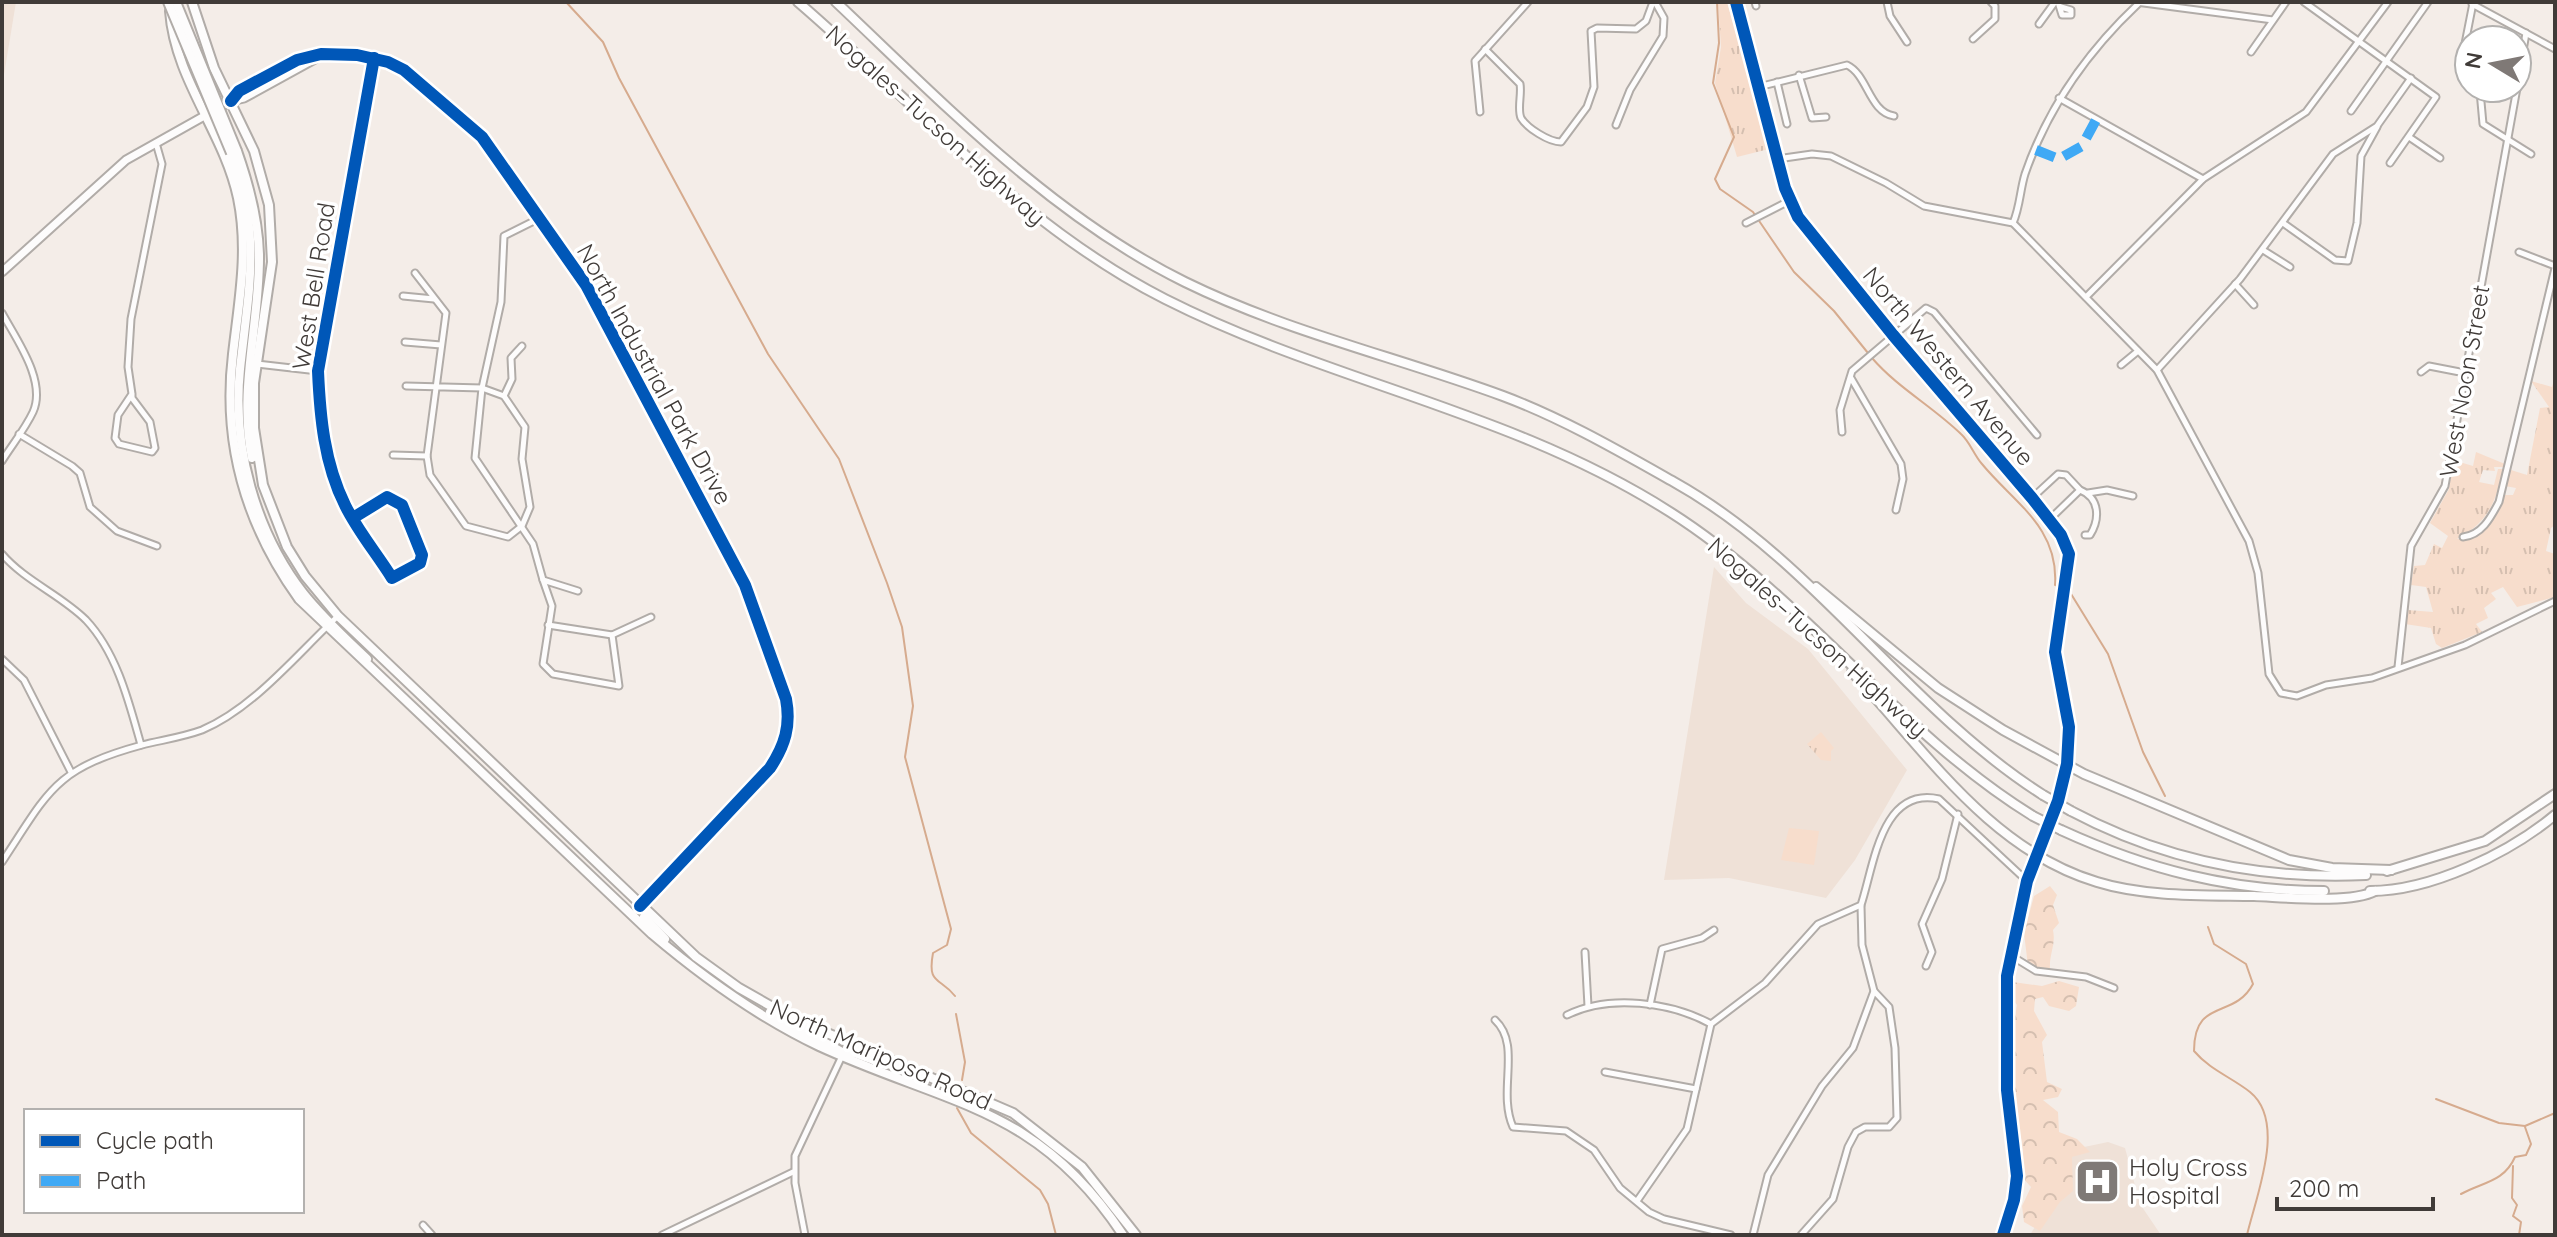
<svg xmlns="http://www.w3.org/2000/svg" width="2557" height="1237" viewBox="0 0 2557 1237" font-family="Quicksand,sans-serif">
<defs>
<pattern id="grass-tufts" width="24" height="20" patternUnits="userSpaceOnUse" patternTransform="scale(2)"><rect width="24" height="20" fill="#f7ddcc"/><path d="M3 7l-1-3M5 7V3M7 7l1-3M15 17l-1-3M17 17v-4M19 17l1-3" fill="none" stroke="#d5bfb0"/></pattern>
<pattern id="forest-crowns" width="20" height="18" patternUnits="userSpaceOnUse" patternTransform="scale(2)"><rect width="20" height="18" fill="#f7ddcc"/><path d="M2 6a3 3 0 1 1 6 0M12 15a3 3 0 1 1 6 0" fill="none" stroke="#d5bfb0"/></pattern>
</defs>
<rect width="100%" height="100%" fill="#f4ede8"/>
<g fill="#efe1d7">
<path d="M2,2H16L2,87Z"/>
<path d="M1714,567L1746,603L1808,649L1907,770L1855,860L1826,898L1729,878L1664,880Z"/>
<path d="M2108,1142L2125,1148L2140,1204L2161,1235H2030L2039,1220L2065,1151Z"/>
</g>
<g fill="url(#grass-tufts)">
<path d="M1727,2L1769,149L1737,157L1715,83L1721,47L1718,3Z"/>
<path d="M2555,376V525L2551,528L2546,551L2555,554V597L2517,607L2503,587L2491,593L2496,599L2484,608L2488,618L2476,624L2482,632L2442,648L2436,644L2431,628L2405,624L2408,610L2433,612L2426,587L2411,585L2414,566L2425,565L2434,544L2442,548L2448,536L2430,523L2449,489L2453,460L2473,466L2476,452L2505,464V467H2494L2495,471L2483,470L2479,482L2494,485L2498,469H2503C2496,503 2488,522 2457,539C2486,540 2493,518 2505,495H2513L2516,488L2505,486L2511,470L2527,475L2540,408L2549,407L2531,381L2552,387Z"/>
<path d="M1821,732L1834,748L1831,751V761L1821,760L1807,744Z"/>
</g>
<g fill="url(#forest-crowns)">
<path d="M2050,886L2057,895L2053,905L2059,923L2053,930C2056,945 2049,954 2050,969L2028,966L2024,933L2034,896Z"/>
<path d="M2059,981L2079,987L2076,1006L2069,1011L2049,1006L2043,997L2035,999L2034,1011L2047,1035L2042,1042L2047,1082L2062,1089L2058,1097L2043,1100L2058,1112L2059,1132L2077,1139L2090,1152L2072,1157L2073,1191L2060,1202L2040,1231L2024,1222L2022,1206L2031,1187L2021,1176C2028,1144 2013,1115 2011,1083C2010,1063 2011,1047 2007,1027L2014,1021L2017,1005L2010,996L2013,982L2042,986Z"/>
</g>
<path fill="#f7ddcc" d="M1789,828L1819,831L1814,865L1781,860Z"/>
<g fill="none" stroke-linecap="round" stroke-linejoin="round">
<g stroke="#d6ab8e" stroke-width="2">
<path d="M566,2L603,42L619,78L768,354L839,459L887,583L902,627L913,706L905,757L951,929L947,945L933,953C927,985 940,977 955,996"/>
<path d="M1717,2L1719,43L1713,83L1734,137L1715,179L1720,189L1753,212L1794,272L1834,311L1868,353"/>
<path d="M1872,358C1898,388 1932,406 1961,434C1970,442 1974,455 1982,464C2014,503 2059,527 2055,585L2062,587"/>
<path d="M2068,589L2108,654L2143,752L2165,796"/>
<path d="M2208,927L2214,944L2246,964L2253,984C2234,1020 2194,997 2194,1051C2210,1070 2231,1077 2250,1092C2287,1122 2256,1196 2247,1235"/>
<path d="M956,1014L965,1062L962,1080"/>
<path d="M2436,1099L2499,1123L2525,1126L2555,1113"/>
<path d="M957,1108L971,1133L1040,1190L1048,1204L1056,1235"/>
<path d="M2513,1166L2512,1198L2517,1205L2513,1216L2521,1222L2519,1235"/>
<path d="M2461,1194C2483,1182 2504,1182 2515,1157L2526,1155L2531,1144L2525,1127"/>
</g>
<defs>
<g id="street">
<path d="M1755,2L1756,6"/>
<path d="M1887,2L1890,16L1907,42"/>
<path d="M2058,2L2062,15H2071V10L2061,7"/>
<path d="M2136,2L2273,20"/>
<path d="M2304,2L2436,97L2390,163"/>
<path d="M2472,4L2555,49"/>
<path d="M2039,24L2055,2"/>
<path d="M1973,39L1995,19V6L1991,2"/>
<path d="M1485,49L1520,84C1522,94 1517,109 1521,118C1527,128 1549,142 1561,142L1587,107L1594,87L1591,31L1597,28L1636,29L1646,21L1653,2"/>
<path d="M2251,52L2286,2"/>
<path d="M2462,59L2473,3"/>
<path d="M1799,75L1812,118L1826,117"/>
<path d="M1777,82L1787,124"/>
<path d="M2517,86L2526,33"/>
<path d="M1758,87L1847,65C1868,75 1869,112 1894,116"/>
<path d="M2480,91L2483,124L2531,154"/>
<path d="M2059,98L2203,179"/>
<path d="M2351,111L2428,2"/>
<path d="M1480,112L1475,61L1528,2"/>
<path d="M1616,125L1630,90L1663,36L1664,18L1655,2"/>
<path d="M2409,137L2440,158"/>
<path d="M1777,159L1812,154L1831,156L1886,183L1924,206L2013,223L2157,370L2249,541L2258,573L2269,674L2281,693L2297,696L2326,685L2372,678L2465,645L2555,601"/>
<path d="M540,218L504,236L501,302L482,388L475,458L533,544L543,580L578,591"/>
<path d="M1746,223L1789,201"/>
<path d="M2013,223C2020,207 2020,190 2025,174C2048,107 2087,52 2138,4"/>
<path d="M2283,223L2335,260L2348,261L2357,223L2361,156L2377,127"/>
<path d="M2263,250L2290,267"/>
<path d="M2519,252L2555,266"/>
<path d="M2235,284L2254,305"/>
<path d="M403,296L434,299"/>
<path d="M2086,297L2203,179L2306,112L2388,2"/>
<path d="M2,313C16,339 47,381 33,412C25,429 12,445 2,461"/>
<path d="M405,342L441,345"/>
<path d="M257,364L318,371"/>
<path d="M2121,365L2138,351"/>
<path d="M2157,370L2240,279L2333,154L2377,126L2411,78"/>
<path d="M2421,372L2429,366L2465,373"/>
<path d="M1851,378L1901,464L1903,479L1896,510"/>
<path d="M406,386L482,388L504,396L525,427L522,459L530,507L522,526L508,537L466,526L430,475L427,456L446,313L415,273"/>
<path d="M132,394L118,415L115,438L119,444L152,452L155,448L150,422L132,398V394L128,367L131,319L162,164L156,143"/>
<path d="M504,396L512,379L511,358L522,346"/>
<path d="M1842,432L1840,410L1852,371L1926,308L1934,312L2037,435"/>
<path d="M19,434L72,466L80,473L90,507L117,531L157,546"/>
<path d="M393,455L427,456"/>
<path d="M2080,490C2100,498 2100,519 2090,535H2085"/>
<path d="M2088,493L2107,490L2133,496"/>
<path d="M2032,498L2058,474L2066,475L2080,490L2049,520"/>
<path d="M353,518L387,497L402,505L422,555L420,563L392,578C377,554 357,530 345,505C324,463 320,416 318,371L374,58"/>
<path d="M2463,537C2482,535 2491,517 2499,502L2555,268"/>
<path d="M2,554C25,581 61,595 86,620C117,653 129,702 141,745"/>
<path d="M543,580L552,606L543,664L553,674L619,686L612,635L651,617"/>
<path d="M548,625L612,635"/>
<path d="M2,659L24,680L71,772"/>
<path d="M2398,667L2411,546L2445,486L2517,88"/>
<path d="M2,862C49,791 54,769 142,745C162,740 183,737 202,730C254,708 297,654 338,616"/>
<path d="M1585,952L1588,1006"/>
<path d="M2010,955L2036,971L2086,977L2114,988"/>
<path d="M1926,966L1932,952L1922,924L1942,879L1958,814"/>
<path d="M1650,1005L1662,949L1702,938L1714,930"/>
<path d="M1567,1015C1609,994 1671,1002 1711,1024"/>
<path d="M1495,1020C1522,1045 1497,1091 1513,1127L1566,1131L1594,1150L1620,1188L1649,1212L1664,1219L1731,1235"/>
<path d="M1605,1072L1696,1089"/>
<path d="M1637,1201L1687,1129L1711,1024L1765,983L1818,924L1861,905C1874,866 1881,786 1939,799L2027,881"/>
<path d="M423,1225L432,1235"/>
<path d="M662,1235L793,1172"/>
<path d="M805,1235L795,1183V1156L842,1056"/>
<path d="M1753,1235L1768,1175L1822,1086L1853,1048L1874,991L1862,945L1861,906"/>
<path d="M1801,1235L1833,1199L1848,1147L1856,1132L1865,1127H1889L1897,1118L1895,1048L1889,1007L1874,991"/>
</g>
<g id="secondary">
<path d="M1736,2L1785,188L1798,217L1893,335L2032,498L2061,535L2069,554L2055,652L2069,727L2067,764L2058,801L2027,881L2007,976V1090L2017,1176L2014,1200L2003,1235"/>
<path d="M231,101L239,91L297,60L321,54L357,55L388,62L404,70L482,137L586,285L745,585L786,699C791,726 785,745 770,768L640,906"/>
<path d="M2,272L126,160L231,101L244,98L315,59"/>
</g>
<g id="highway">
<path d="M192,2L214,68L254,151L269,205L272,262L254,383V428L263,485L287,547L305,576L338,616L696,957L739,988L790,1017L1013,1113L1082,1167L1136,1235"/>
<path d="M798,2C918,105 1021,226 1165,299C1331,383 1512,411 1670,512C1804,597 1898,733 2033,816"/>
<path d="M836,2C943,103 1051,216 1185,282C1287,332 1397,357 1503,396C1562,418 1619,451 1674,482C1817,562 1906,708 2043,795"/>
<path d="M170,11C175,80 224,132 238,198C249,251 239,301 233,354C222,445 246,525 299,599L652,934C704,978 758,1017 819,1046C947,1105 1037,1105 1123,1235"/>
<path d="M237,151C249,185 258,218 259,254C260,324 238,388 252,458"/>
<path d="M231,153C262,236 249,285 240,369C232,447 255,531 303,593C322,617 345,638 367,659"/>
<path d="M1816,587L1938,688L2003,730L2084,774L2289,860L2332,868L2391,870"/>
<path d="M1852,672C1925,750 1990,850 2097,882C2145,897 2204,895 2254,896C2283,897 2351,904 2375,891"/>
<path d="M2071,811C2163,860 2261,880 2366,875"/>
<path d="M2061,830C2146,869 2230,891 2324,891"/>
<path d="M2387,871L2485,841L2555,794"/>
<path d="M2370,891C2431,891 2509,853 2555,815"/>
<path d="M644,917L665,939"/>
<path d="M770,1012L842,1052"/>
<path d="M843,1055L854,1053L879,1062"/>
</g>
</defs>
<use href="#street" stroke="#b1aca8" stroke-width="9"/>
<use href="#secondary" stroke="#b1aca8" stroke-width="11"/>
<use href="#highway" stroke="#b1aca8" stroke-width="12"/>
<use href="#street" stroke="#fdfcfc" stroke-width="5"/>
<use href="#secondary" stroke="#fdfcfc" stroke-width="7"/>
<use href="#highway" stroke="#fdfcfc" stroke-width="8"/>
<defs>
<g id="highway-bridge">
<path d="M168,2L231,153"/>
<path d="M176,2L237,151"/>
<path d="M2043,795L2071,811"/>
<path d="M2033,816L2061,830"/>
</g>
</defs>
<use href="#highway-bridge" stroke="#b1aca8" stroke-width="12" stroke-linecap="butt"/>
<use href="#highway-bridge" stroke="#fdfcfc" stroke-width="8"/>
<path stroke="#3fa9f5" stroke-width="10" stroke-dasharray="20 10" stroke-linecap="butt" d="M2036,150L2059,159L2082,146L2097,118"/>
<defs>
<g id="cycleway">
<path d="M1736,2L1785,188L1798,217L1893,335L2032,498L2061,535L2069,554L2055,652L2069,727L2067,764L2058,801L2027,881L2007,976V1090L2017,1176L2014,1200L2003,1235"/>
<path d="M231,101L239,91L297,60L321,54L357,55L388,62L404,70L482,137L586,285L745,585L786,699C791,726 785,745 770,768L640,906"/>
<path d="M353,518L387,497L402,505L422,555L420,563L392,578C377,554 357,530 345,505C324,463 320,416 318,371L374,58"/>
</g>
</defs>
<use href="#cycleway" stroke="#fff" stroke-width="17"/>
<use href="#cycleway" stroke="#0057b8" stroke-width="12"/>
</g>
<defs>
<symbol id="hospital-square" viewBox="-11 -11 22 22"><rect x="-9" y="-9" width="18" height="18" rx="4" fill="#7f7976" stroke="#fff"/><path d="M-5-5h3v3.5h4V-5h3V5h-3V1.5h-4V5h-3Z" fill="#fff"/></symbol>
</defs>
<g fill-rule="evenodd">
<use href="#hospital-square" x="2072" y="1156" width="51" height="51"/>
</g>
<g text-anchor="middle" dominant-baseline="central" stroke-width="7" stroke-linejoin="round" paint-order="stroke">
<g font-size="24" fill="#403b38" stroke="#fff">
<text transform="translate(936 125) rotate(42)">Nogales–Tucson Highway</text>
<text transform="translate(313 286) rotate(-81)">West Bell Road</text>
<text transform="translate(1949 366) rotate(50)">North Western Avenue</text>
<text transform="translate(655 374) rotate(61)">North Industrial Park Drive</text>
<text transform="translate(2464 381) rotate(-80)">West Noon Street</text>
<text transform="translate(1818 637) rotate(42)">Nogales–Tucson Highway</text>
<text transform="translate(881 1054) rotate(24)">North Mariposa Road</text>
</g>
<g font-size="24" fill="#403b38" stroke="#fff" text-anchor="start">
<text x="2129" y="1167">Holy Cross<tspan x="2129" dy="28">Hospital</tspan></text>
</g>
</g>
<rect width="2557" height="1237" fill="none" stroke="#403b38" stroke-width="8"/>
<rect x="24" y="1109" width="280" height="104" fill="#ffffff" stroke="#b3b1af" stroke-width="2"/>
<rect x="40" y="1135" width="40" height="12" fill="#0057b8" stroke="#b3b1af" stroke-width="2"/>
<text x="96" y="1149" font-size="24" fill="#403b38">Cycle path</text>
<rect x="40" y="1175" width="40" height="12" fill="#3fa9f5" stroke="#b3b1af" stroke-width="2"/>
<text x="96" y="1189" font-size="24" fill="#403b38">Path</text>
<g transform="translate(2493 64) rotate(280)"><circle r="38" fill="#ffffff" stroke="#b3b1af" stroke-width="2"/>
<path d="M0-6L14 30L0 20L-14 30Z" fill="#7f7976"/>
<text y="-12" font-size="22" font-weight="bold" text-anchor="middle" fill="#403b38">N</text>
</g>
<path d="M2277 1197v12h156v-12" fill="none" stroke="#403b38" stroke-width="4"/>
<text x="2289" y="1197" font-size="24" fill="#403b38" stroke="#ffffff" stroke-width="6" paint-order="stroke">200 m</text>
</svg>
